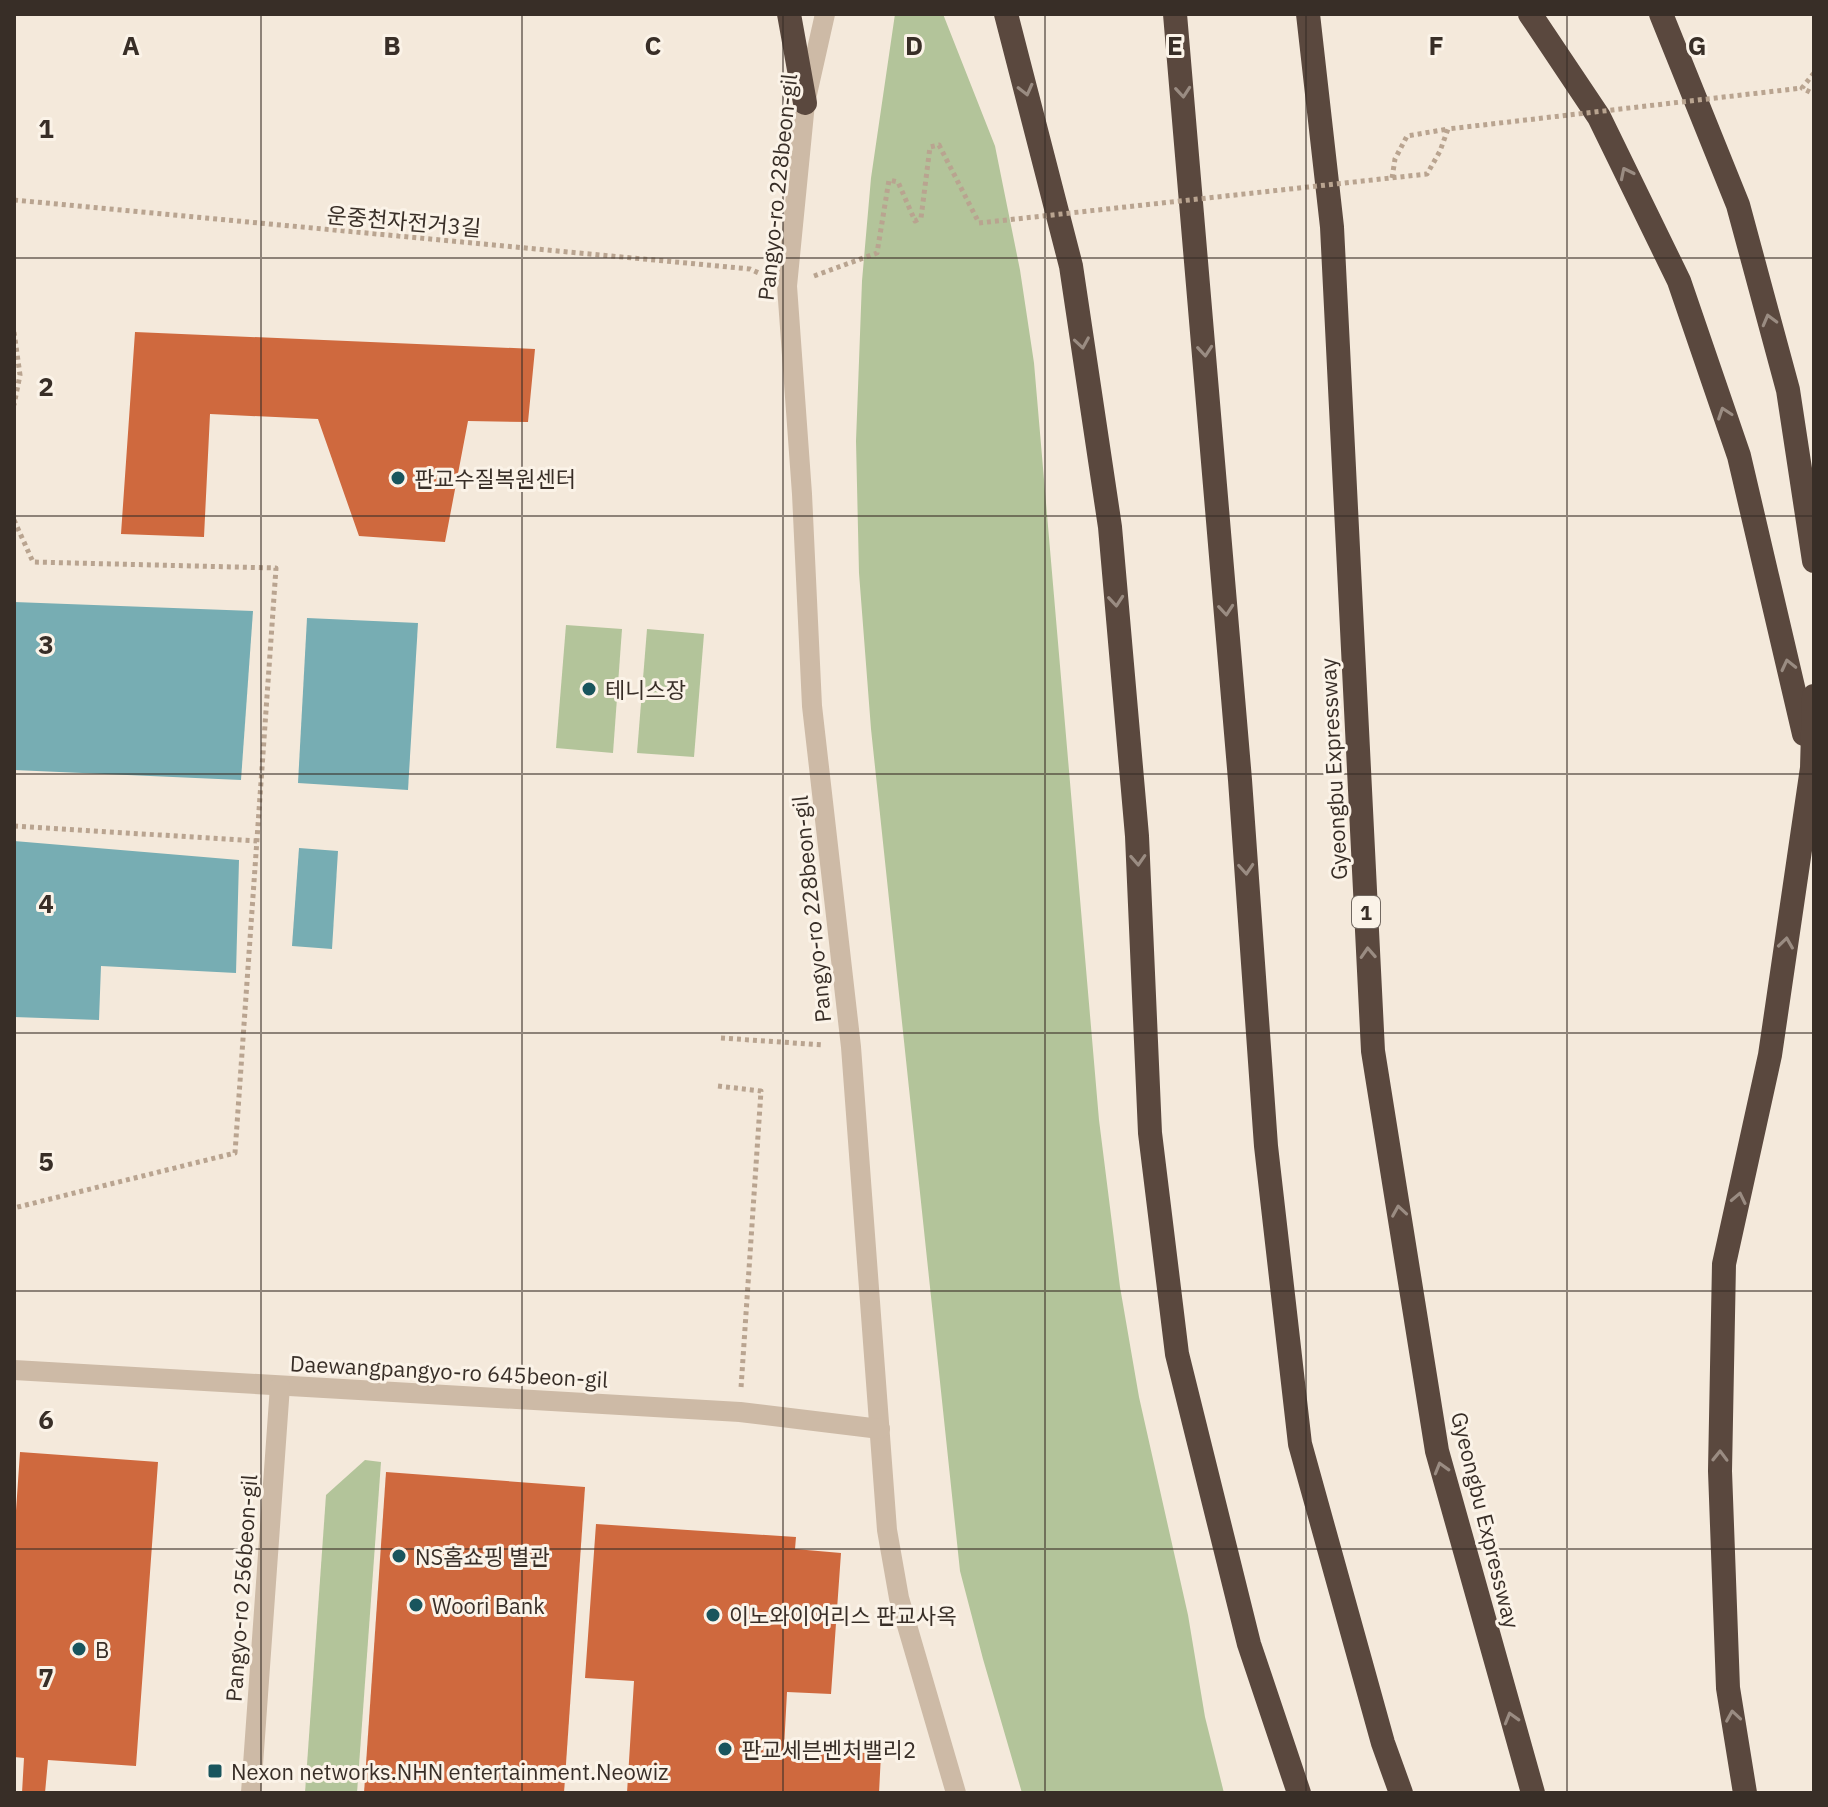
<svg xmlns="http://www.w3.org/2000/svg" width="1828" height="1807" viewBox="0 0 1828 1807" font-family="'IBM Plex Sans','Noto Sans KR',sans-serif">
<rect width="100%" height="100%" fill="#f4e9db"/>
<g fill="#b3c49a">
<path d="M895,14H943L995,146L1020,270L1034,363L1099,1120L1120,1287L1139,1397L1188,1615L1205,1717L1224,1793H1022L983,1659L960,1571L871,729L859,573L856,441L862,281L871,178Z"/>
<path d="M566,625L622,629L613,753L556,748Z"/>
<path d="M647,629L704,634L694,757L637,753Z"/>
<path d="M365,1460L381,1462L357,1793H305L326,1495Z"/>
</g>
<g fill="#77adb3">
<path d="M14,602L253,611L241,780L14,770Z"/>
<path d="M307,618L418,623L408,790L298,783Z"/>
<path d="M14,841L239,860L236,973L101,966L99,1020L14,1017Z"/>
<path d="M299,848L338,851L332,949L292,946Z"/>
</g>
<g fill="#cf693e">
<path d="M135,332L535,349L528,422L468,421L445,542L359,536L318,419L210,414L204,537L121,534Z"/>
<path d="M20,1452L158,1462L136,1766L48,1760L45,1793H22L24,1758L14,1757V1540Z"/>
<path d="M386,1472L585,1487L564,1793H364Z"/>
<path d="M596,1524L796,1537L795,1549L841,1553L831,1694L787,1692L784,1748L881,1754L879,1793H627L634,1681L585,1678Z"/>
</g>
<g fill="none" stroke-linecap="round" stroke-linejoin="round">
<g stroke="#b9a490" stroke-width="5" stroke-dasharray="4 4" stroke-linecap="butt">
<path d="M1814,73L1802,88L1814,94"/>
<path d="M1392,178L1395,159L1407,136L1448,129"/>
<path d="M14,200L750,269L761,274"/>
<path d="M814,276L877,253L889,180L898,182L915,221L921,218L930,147L939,145L979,223"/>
<path d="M14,332L20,375L14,405"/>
<path d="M14,520L33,562L276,568L235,1153L14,1208"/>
<path d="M14,826L257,841"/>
<path d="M721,1038L824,1045"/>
<path d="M718,1086L761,1091L741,1388"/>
</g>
<g stroke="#cdbaa6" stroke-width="20">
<path d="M825,14L805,103L787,286L802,494L812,706L851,1047L887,1530L899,1598L956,1793"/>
<path d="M14,1370L740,1412L880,1429"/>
<path d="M251,1793L280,1386"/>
</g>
<g stroke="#5a483e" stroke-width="24">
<path d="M789,14L805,103"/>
<path d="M1006,14L1071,266L1110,527L1137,836L1150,1133L1177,1354L1249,1644L1299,1793"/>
<path d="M1175,14L1240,780L1266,1146L1300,1444L1383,1743L1401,1793"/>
<path d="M1308,14L1332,227L1373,1051L1437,1451L1533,1793"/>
<path d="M1530,14L1599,117L1679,281L1739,456L1804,734"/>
<path d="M1661,14L1738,205L1788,390L1814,561"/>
<path d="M1745,1793L1728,1688L1720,1471L1724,1264L1770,1055L1812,768L1814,696"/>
</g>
<path stroke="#b9a490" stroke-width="5" stroke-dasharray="4 4" stroke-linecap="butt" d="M979,223L1427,174L1440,151L1448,129L1802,88"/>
</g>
<defs><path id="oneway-chevron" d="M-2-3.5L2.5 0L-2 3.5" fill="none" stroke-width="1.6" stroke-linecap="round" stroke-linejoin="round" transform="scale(2)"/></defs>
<g stroke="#9a8c82">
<use href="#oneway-chevron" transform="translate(1026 90) rotate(76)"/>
<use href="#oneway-chevron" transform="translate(1183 92) rotate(85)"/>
<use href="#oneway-chevron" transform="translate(1626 173) rotate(-116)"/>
<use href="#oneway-chevron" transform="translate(1769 320) rotate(-105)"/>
<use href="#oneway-chevron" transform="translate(1082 343) rotate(81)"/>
<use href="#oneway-chevron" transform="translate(1205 351) rotate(85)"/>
<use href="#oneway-chevron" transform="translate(1724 413) rotate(-109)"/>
<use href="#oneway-chevron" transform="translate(1116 601) rotate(85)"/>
<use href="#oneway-chevron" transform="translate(1226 610) rotate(85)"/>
<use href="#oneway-chevron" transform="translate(1788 665) rotate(-103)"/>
<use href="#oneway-chevron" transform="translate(1138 860) rotate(87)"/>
<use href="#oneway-chevron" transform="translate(1246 869) rotate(86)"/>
<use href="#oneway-chevron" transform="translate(1786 943) rotate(-82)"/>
<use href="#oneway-chevron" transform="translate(1368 953) rotate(-93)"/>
<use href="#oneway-chevron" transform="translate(1739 1198) rotate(-78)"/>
<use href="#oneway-chevron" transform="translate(1399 1211) rotate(-99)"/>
<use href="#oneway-chevron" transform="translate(1720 1456) rotate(-89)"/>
<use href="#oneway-chevron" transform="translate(1441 1468) rotate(-106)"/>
<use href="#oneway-chevron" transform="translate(1733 1716) rotate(-99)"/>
<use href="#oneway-chevron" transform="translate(1511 1718) rotate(-106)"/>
</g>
<path fill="none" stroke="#382e27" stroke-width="2" stroke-opacity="0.55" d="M261,14V1793M522,14V1793M783,14V1793M1045,14V1793M1306,14V1793M1567,14V1793M14,258H1814M14,516H1814M14,774H1814M14,1033H1814M14,1291H1814M14,1549H1814"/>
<g fill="#19555d" stroke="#fbf3e8" stroke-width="3">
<circle cx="398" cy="478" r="8"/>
<circle cx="589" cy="689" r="8"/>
<circle cx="399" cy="1556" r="8"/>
<circle cx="416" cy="1605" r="8"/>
<circle cx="713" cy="1615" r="8"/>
<circle cx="79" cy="1649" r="8"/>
<circle cx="725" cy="1749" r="8"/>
<rect x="207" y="1763" width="16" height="16" rx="4"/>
</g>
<g text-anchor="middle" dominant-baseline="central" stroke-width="6" stroke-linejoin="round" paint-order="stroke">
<rect fill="#fbf3e8" stroke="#726961" stroke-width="2" x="1352" y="896" width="28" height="32" rx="6"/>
<g font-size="20" font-weight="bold" fill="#382e27">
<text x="1366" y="912">1</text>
</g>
<g font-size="22" fill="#382e27" stroke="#fbf3e8">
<text transform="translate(777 187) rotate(-84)">Pangyo-ro 228beon-gil</text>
<text transform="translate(404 221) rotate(5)">운중천자전거3길</text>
<text transform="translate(1333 769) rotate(-93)">Gyeongbu Expressway</text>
<text transform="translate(811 909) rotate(-96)">Pangyo-ro 228beon-gil</text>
<text transform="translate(449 1371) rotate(3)">Daewangpangyo-ro 645beon-gil</text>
<text transform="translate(1486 1520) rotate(76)">Gyeongbu Expressway</text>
<text transform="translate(241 1588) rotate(-86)">Pangyo-ro 256beon-gil</text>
</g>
<g font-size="22" fill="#382e27" stroke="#fbf3e8" text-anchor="start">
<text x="414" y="478">판교수질복원센터</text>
<text x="605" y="689">테니스장</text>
<text x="415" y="1556">NS홈쇼핑 별관</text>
<text x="432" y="1605">Woori Bank</text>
<text x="729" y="1615">이노와이어리스 판교사옥</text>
<text x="95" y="1649">B</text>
<text x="741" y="1749">판교세븐벤처밸리2</text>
<text x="231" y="1771">Nexon networks.NHN entertainment.Neowiz</text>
</g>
</g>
<g font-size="26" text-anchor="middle" font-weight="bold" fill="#382e27" stroke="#fbf3e8" stroke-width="6" stroke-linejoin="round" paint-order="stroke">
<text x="131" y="55">A</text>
<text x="392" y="55">B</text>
<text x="653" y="55">C</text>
<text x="914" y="55">D</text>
<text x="1175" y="55">E</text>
<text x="1436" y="55">F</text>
<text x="1697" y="55">G</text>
<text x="46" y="138">1</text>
<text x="46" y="396">2</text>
<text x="46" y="654">3</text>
<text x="46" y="913">4</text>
<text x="46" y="1171">5</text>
<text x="46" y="1429">6</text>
<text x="46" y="1687">7</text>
</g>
<rect width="1828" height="1807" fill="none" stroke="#382e27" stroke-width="32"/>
</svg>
